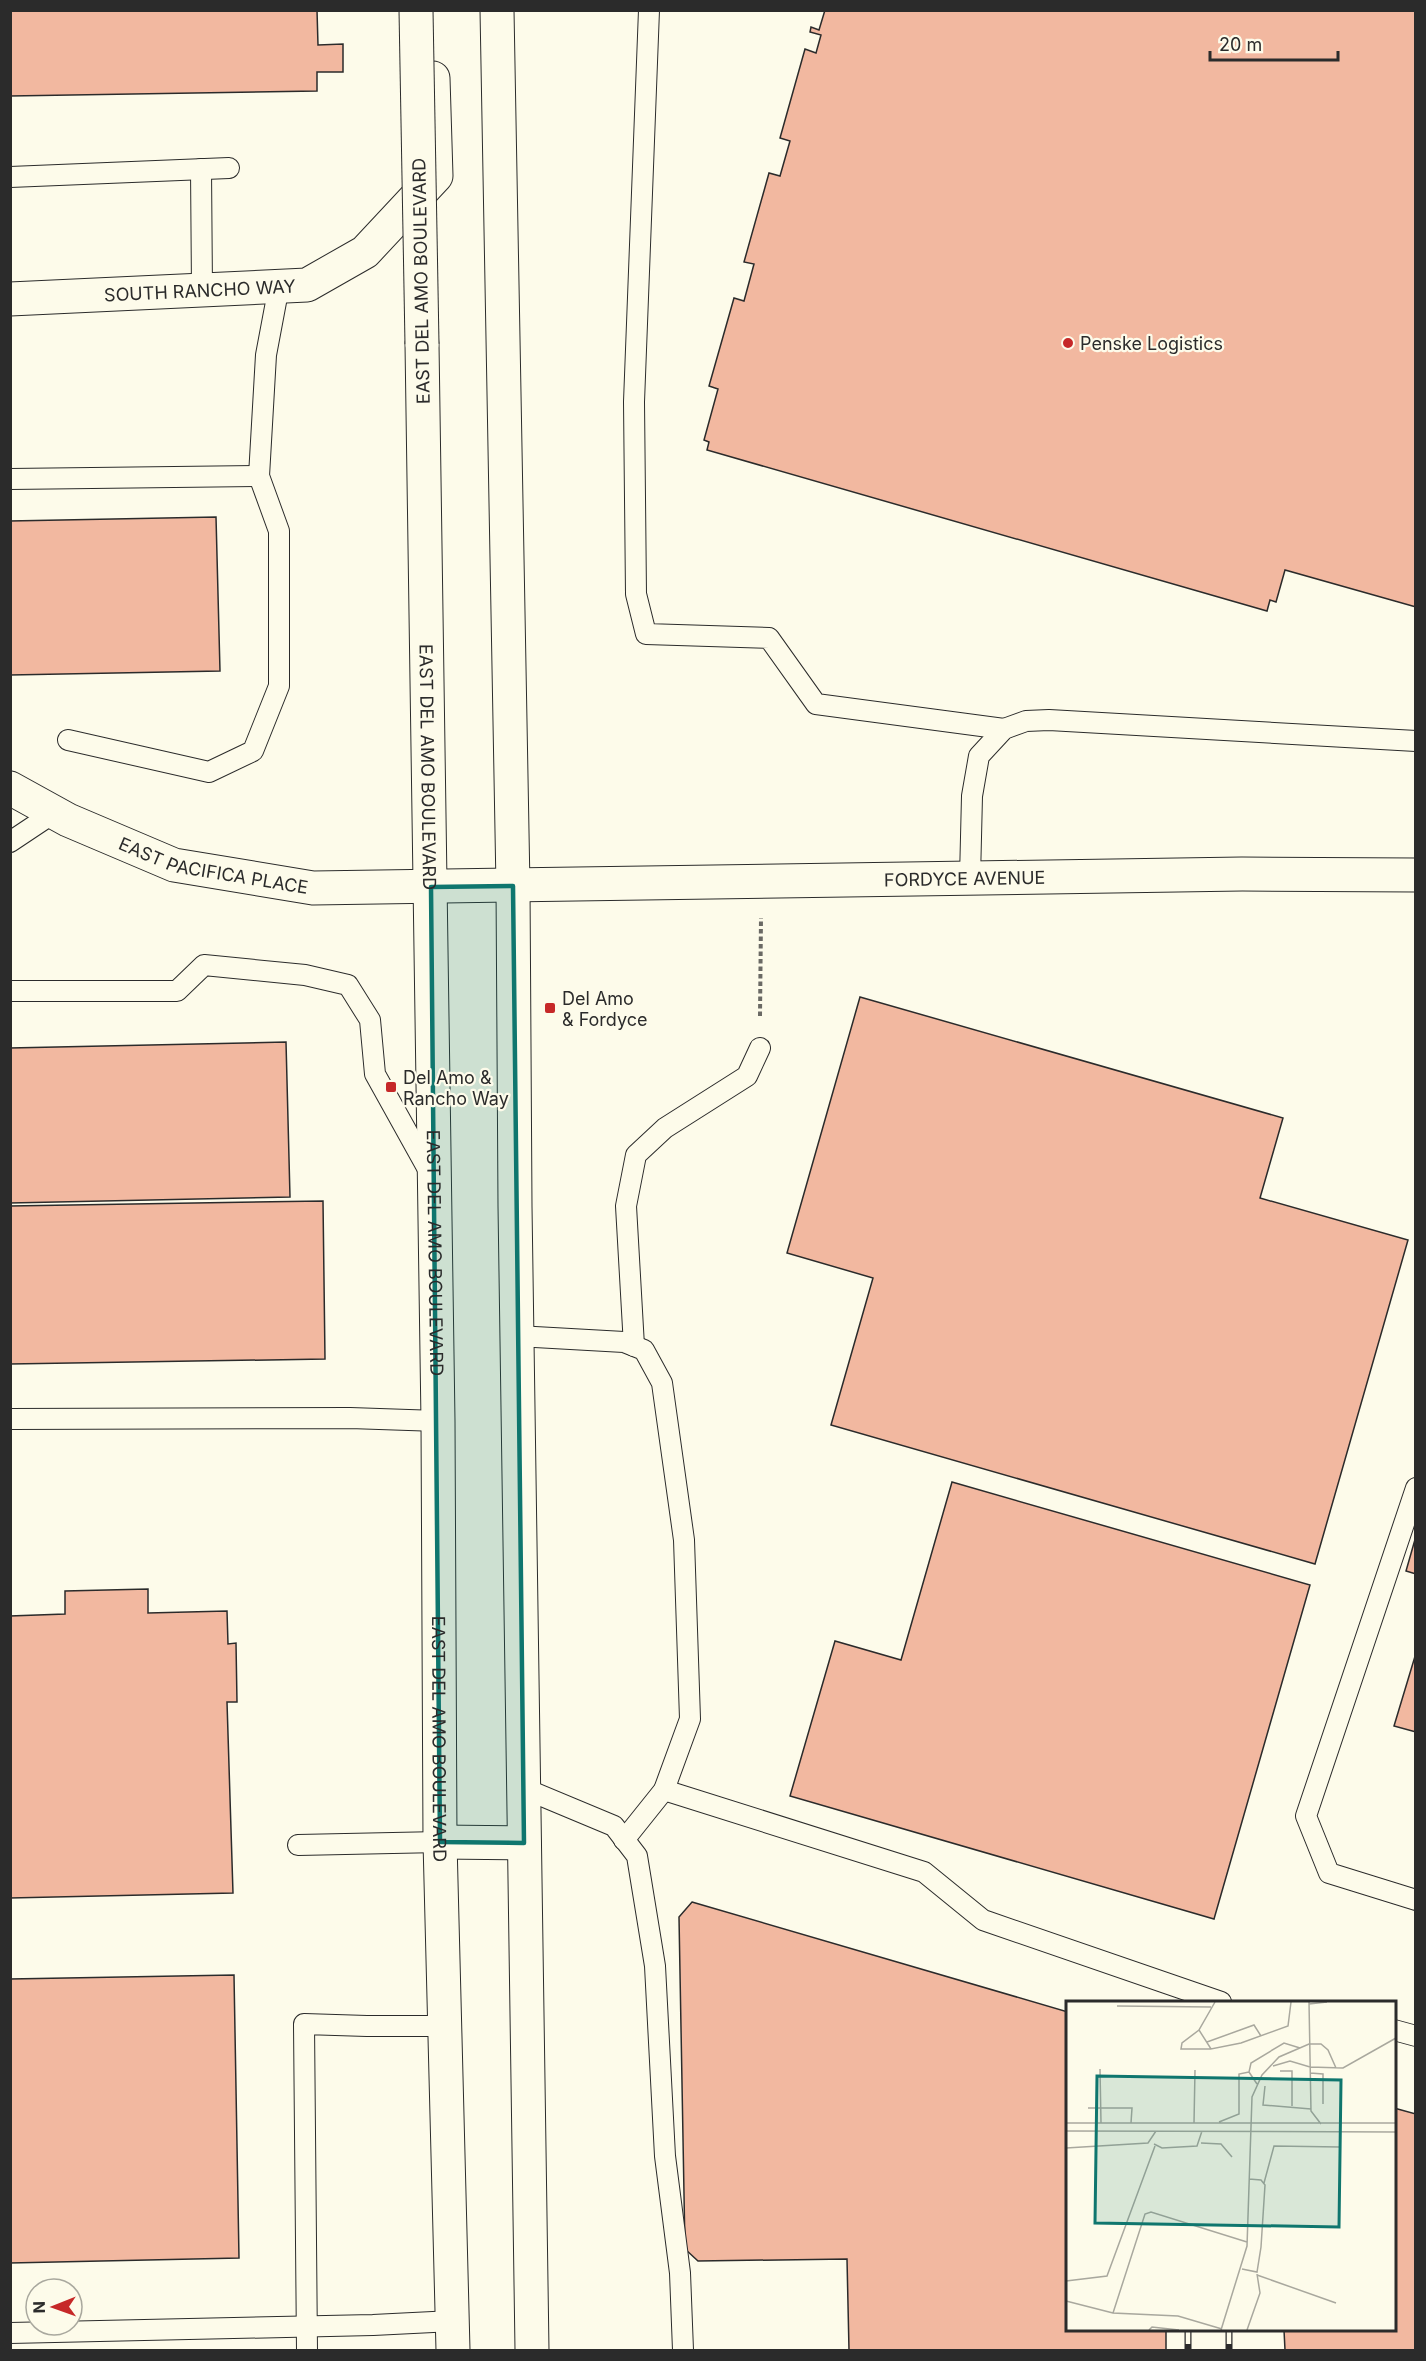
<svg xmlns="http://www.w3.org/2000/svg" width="1426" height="2361" viewBox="0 0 1426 2361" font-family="Inter,sans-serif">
<rect width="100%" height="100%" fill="#fdfbea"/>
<g fill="#f2b8a0" stroke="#2b2b2b" stroke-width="1.5">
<path d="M10,10H317L318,45L343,44V72H317V91L10,96Z"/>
<path d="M825,10H1416V607L1285,570L1276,602L1270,600L1267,611L707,450L709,442L704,440L718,389L709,386L734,298L744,301L754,264L744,262L769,173L780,176L790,141L780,138L805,49L816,53L821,35L810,32L811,27L819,30Z"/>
<path d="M216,517L220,671L10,675V521Z"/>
<path d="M860,997L1283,1118L1260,1198L1408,1240L1315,1564L831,1425L873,1278L787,1253Z"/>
<path d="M286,1042L290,1197L10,1203V1048Z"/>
<path d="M323,1201L325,1359L10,1364V1206Z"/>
<path d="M952,1482L1310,1585L1214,1919L790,1796L835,1641L901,1660Z"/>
<path d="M1416,1536V1574L1406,1571Z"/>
<path d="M148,1589V1613L227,1611L228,1644L236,1643L237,1702H227L233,1893L10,1898V1616L65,1614V1591Z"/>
<path d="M1416,1653V1732L1394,1726Z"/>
<path d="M692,1902L1068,2012V2330H1166V2350H849L847,2259L698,2261L685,2249L679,1917Z"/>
<path d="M234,1975L239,2258L10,2263V1979Z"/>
<path d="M1394,2108L1416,2114V2350H1285L1284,2330H1394Z"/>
</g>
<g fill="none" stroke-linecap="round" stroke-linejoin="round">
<defs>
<g id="service">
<path d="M649,10L634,402L636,594L646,634L769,638L816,704L1004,729"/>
<path d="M201,169L202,289"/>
<path d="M10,177L229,168"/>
<path d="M10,479L259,476"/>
<path d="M68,740L209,772L253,751L279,686V531L259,476L266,355L279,286"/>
<path d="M10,842L55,812"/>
<path d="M970,878L972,796L979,756L1004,729L1026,721L1049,720L1416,741"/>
<path d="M10,991H177L204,965L305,975L348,985L370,1020L375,1074L430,1173"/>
<path d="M517,1336L624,1342L644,1350L662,1383L684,1540L690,1719L664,1790L624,1840"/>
<path d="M634,1346L626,1206L636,1155L665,1128L747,1076L760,1048"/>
<path d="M10,1419L350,1418L438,1421"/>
<path d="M1416,1488L1306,1816L1329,1873L1416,1900"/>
<path d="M523,1788L614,1826L637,1856L655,1966L665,2156L680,2273L683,2350"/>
<path d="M664,1790L924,1872L983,1920L1221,2002"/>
<path d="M298,1845L440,1842"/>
<path d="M1394,2030L1416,2036"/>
<path d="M10,2333L373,2325L453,2321"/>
<path d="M307,2350L304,2024L367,2026H445"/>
</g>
<g id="minor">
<path id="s1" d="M10,299L307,285L365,252L436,176L433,78"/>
</g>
<g id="tertiary">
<path id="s2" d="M10,788L68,820L174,865L313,888L1242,874L1416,875"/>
</g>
<g id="primary">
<path d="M497,10L513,886L515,1206L532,2350"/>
<path id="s3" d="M422,344L438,1421L440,1842L453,2350"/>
<path d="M440,1842L524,1843"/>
</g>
</defs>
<use href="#service" stroke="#2b2b2b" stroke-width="22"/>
<use href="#minor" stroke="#2b2b2b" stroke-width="35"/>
<use href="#tertiary" stroke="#2b2b2b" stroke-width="35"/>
<use href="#primary" stroke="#2b2b2b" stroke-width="35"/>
<path stroke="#6a6964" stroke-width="4" stroke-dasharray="4.5 3" stroke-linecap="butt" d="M760,1016L761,918"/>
<use href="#service" stroke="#fdfbea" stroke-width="20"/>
<use href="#minor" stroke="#fdfbea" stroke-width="33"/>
<use href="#tertiary" stroke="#fdfbea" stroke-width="33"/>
<use href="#primary" stroke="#fdfbea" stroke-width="33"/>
<defs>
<g id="rail">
<path d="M1188,2330V2350"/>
<path d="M1229,2330V2350"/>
</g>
</defs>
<use href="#rail" stroke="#2b2b2b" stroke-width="7"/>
<use href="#rail" stroke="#fdfbea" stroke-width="4.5" stroke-dasharray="14" stroke-linecap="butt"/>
<defs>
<path id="primary-bridge" d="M416,10L422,344"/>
</defs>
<use href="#primary-bridge" stroke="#2b2b2b" stroke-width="35" stroke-linecap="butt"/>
<use href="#primary-bridge" stroke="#fdfbea" stroke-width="33"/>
</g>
<path fill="#0f766e" fill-opacity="0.2" stroke="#0f766e" stroke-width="4.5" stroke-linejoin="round" d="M513,886L524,1843L440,1842L431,887Z"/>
<g fill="#c62828" stroke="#fdfbea" stroke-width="2">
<circle cx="1068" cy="343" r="6"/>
<rect x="544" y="1002" width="12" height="12" rx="3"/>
<rect x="385" y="1081" width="12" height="12" rx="3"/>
</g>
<g text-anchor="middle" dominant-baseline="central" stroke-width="4.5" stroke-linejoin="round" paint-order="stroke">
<g font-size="18" fill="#2b2b2b" stroke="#fdfbea">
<text transform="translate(421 281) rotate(-91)">EAST DEL AMO BOULEVARD</text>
<text stroke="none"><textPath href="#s1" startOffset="190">SOUTH RANCHO WAY</textPath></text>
<text stroke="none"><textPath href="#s3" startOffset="423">EAST DEL AMO BOULEVARD</textPath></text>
<text stroke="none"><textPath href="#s2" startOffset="220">EAST PACIFICA PLACE</textPath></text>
<text stroke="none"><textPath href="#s2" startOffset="974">FORDYCE AVENUE</textPath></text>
<text stroke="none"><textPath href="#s3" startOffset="909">EAST DEL AMO BOULEVARD</textPath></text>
<text stroke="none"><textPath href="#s3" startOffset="1395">EAST DEL AMO BOULEVARD</textPath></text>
</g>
<g font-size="18" fill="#2b2b2b" stroke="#fdfbea" text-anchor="start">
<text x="1080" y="343">Penske Logistics</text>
<text x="562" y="998">Del Amo<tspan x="562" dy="21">&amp; Fordyce</tspan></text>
<text x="403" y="1077">Del Amo &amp;<tspan x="403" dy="21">Rancho Way</tspan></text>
</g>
</g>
<g transform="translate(1066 2001)">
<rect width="330" height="330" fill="#fdfbea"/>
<path fill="none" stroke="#a9a89e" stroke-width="1.5" d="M149,1L133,29L145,48L175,42L222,25L225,1M243,1L245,110L255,123M243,3L261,1M51,5L145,6M133,29L116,42L115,48H145M141,41L188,24L195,35M207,65L224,60L244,66L277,67L330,37M34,68L35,122M214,70H226V105M244,72L257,73V103M191,83L183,71L185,62L218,42L234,47M199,85L197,104L245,108M22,107H66L65,122M153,121L173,113V73L183,71M0,122H330M128,122L129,69M0,130L330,131M135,142L155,143L166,156M88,143L96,147L131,145L136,130M0,147L82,142L90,130M198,182L208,145L274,146M176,268L191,271L195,246L199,184L195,179L183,178M191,274L270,302M0,280L41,275L89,145M0,300L47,312M156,328L112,315L47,312L79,213L85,211L181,241M83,329L86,326L113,329M155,329L181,245L186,96L196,74L213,56L243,43H255L262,49L270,67M181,329L194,292L191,273"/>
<path fill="#0f766e" fill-opacity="0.15" stroke="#0f766e" stroke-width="3" d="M31,75L275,79L273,226L29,222Z"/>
<rect width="330" height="330" fill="none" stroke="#2b2b2b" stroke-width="3"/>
</g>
<rect width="1426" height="2361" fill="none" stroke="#2b2b2b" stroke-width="24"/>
<g transform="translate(54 2307) rotate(269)"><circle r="28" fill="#fdfbea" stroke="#a9a89e" stroke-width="1.5"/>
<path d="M0-4.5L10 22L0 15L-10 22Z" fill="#c62828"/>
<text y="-9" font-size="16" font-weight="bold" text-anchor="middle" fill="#2b2b2b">N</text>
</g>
<path d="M1210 51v9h128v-9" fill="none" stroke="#2b2b2b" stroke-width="3"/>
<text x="1219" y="51" font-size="18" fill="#2b2b2b" stroke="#fdfbea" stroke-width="4.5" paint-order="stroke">20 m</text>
</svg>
